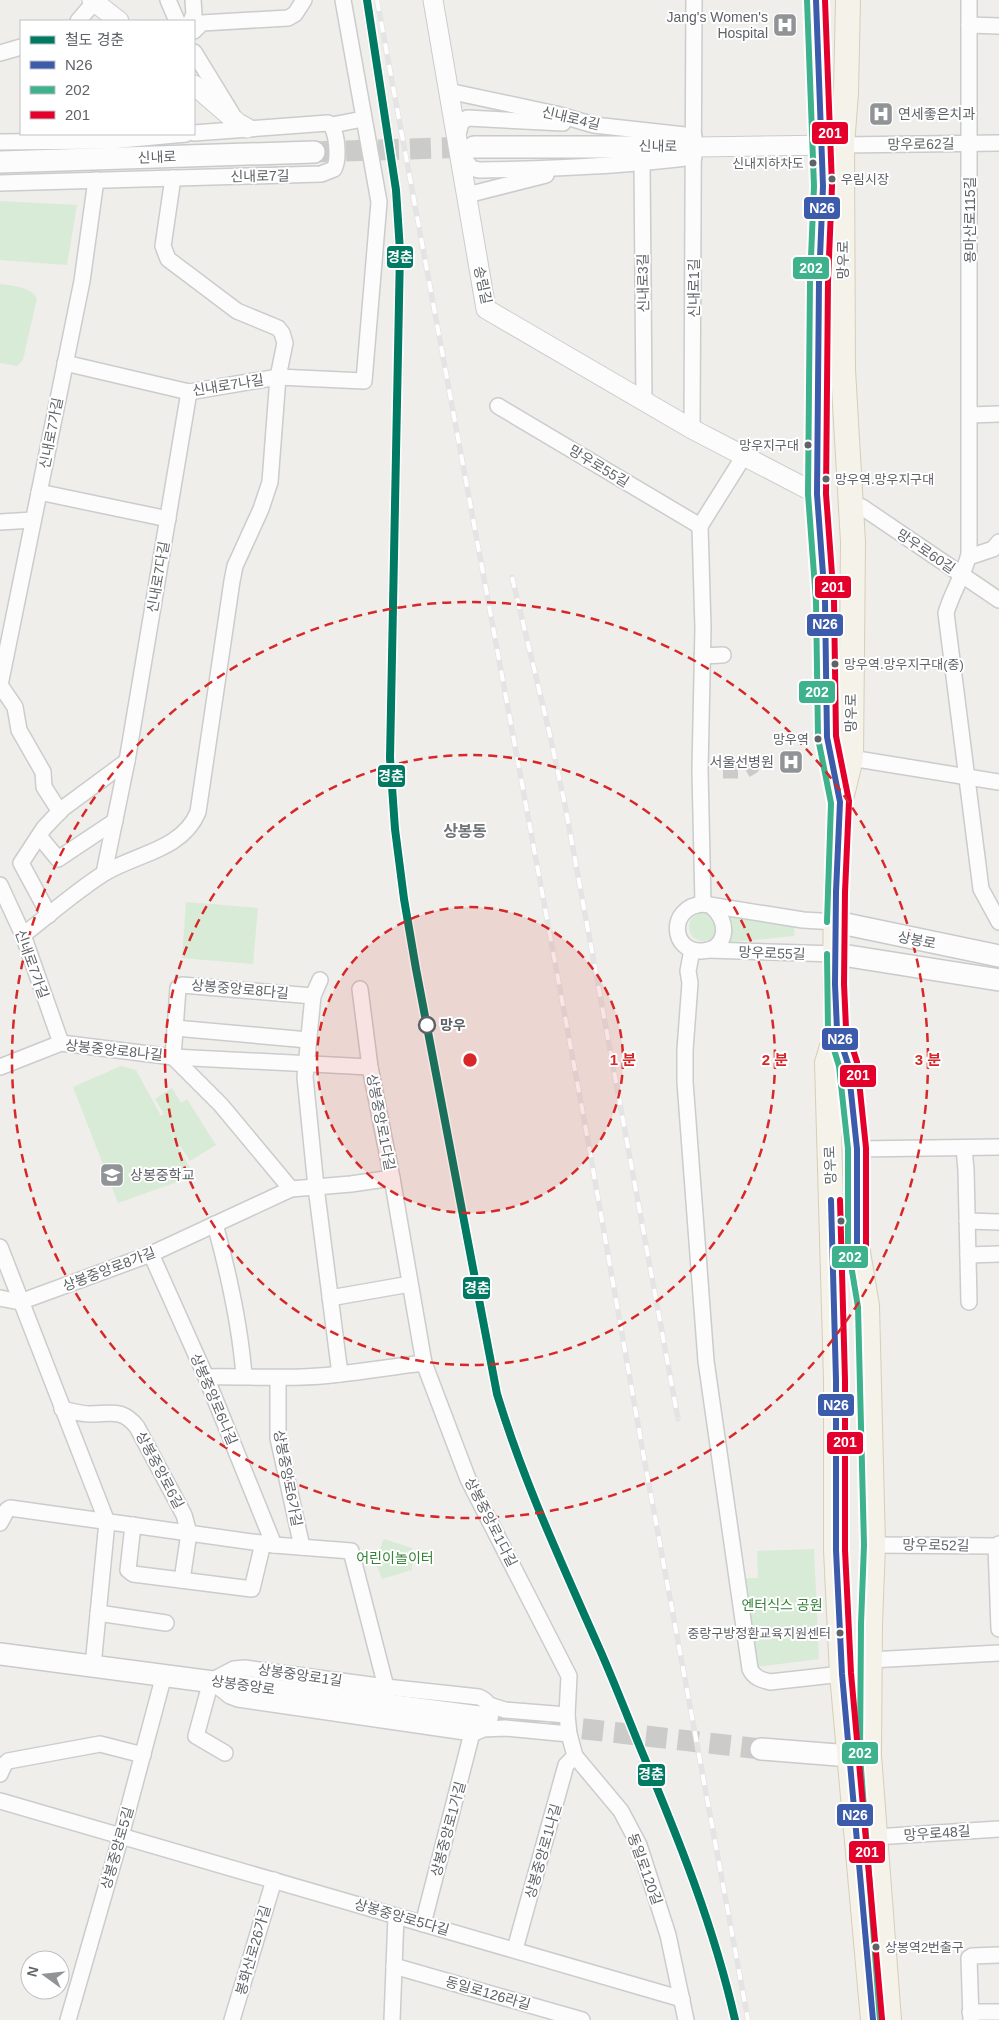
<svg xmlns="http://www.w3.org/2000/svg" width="999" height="2020" viewBox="0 0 999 2020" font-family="Helvetica,'Noto Sans KR',sans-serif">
<rect width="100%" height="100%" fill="#efeeea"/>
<g fill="#d8ebd6">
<path d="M0,201L77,205L67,265L0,260Z"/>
<path d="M0,284C13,286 29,286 37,298L23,360L17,366L0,363Z"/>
<path d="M186,902L258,908L253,964L182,958Z"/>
<circle cx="703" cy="927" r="14"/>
<path d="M725,917L795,925L794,936L725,943Z"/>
<path d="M121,1066L136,1070L161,1116L164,1114L155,1099L172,1088L181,1103L187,1099L216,1145L190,1161L168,1127L194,1176L118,1203L73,1087Z"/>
<path d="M384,1539L412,1548V1570L382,1579L375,1561Z"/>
<path d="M814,1549L819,1659L756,1667L742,1578H758L757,1551Z"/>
</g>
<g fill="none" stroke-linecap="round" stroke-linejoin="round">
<path stroke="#cbcbca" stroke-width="15" stroke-dasharray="15 8" stroke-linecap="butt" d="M723,771H745L752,767V763"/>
<g stroke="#cbcbca" stroke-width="21" stroke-dasharray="21 11" stroke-linecap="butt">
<path d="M314,152L474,147"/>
<path d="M487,1718L761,1749"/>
</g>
<defs>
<g id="minor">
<path d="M168,0L177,21"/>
<path d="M969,0V554C964,575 952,592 946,613L981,889L999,922"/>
<path d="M78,21L96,0"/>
<path d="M191,21L194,14L193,0"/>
<path d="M969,25L999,26"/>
<path d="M194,31L202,23L288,18L295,14L304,0"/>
<path d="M194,52L232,114"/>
<path d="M0,53L21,47"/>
<path d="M448,91L556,114L594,125L694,136"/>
<path d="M332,125L363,119"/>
<path d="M457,138L461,123L467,118L563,123"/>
<path d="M0,142L110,141L186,134"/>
<path d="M842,145L999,143"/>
<path d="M460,152L471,168L479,170C551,169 623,166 694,157"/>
<path d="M642,164L644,402"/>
<path d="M0,183L321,174L334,169C339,160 338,128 328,123L194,133"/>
<path d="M467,195L546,175"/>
<path d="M65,363L189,392L278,377L364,381L379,202L343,0"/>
<path d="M498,406L700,526"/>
<path d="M970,415L999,414"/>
<path d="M692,429L694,0"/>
<path d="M39,492L168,519"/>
<path d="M851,503L862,507L999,600"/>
<path d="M0,522L33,520"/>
<path d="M700,526L703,628L700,770L703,904"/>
<path d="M700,526L744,456"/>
<path d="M969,557L993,549L999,542"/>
<path d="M702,656L723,655"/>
<path d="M851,758L999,782"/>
<path d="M60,812L44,787L43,772L19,730L15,707L0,685L82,281L96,180"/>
<path d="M39,836L58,859L115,821"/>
<path d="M104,873L127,761L189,392"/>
<path d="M0,885L23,935L61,1043"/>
<path d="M711,906C730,920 728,950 702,951C671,953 667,907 703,904L803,920L836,922"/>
<path d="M49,915L21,863L44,828L62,809L127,761"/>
<path d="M23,935C49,915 75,892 103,874C134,854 182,851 198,812L232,581L235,566L261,509L270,482L278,377L285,343L282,333L278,328L237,311L168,259L163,246L173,178"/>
<path d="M692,950L688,971L690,983L685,1050V1082L706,1361L750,1669C754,1678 762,1680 770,1682L842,1674"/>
<path d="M708,950L836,954"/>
<path d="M320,980L313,996L305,1077L316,1187L340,1374"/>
<path d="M360,989L370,1067L392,1178L424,1363L468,1479L569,1676L567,1715L569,1734L575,1756L621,1811L639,1845L668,1935L686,2020"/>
<path d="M175,1028L308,1040"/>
<path d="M0,1067L61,1043L173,1057L370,1067"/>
<path d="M964,1148L966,1170L969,1302"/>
<path d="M857,1149L999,1147"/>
<path d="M291,1189L221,1105L173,1057L178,988L182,985L313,996"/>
<path d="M967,1221L999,1222"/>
<path d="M215,1224C229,1275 240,1324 244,1376"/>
<path d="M0,1247L107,1522L93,1666"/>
<path d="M151,1254L206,1377L274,1545"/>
<path d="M968,1255L999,1254"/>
<path d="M0,1298L20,1302L151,1254L291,1189L351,1184L392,1178"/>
<path d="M330,1298L410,1284"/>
<path d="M206,1377C250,1376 295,1380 340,1374C368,1371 396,1366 424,1363"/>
<path d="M278,1378V1438L302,1547"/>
<path d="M62,1409C71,1411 81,1414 90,1414C111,1414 122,1408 137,1427L184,1515L189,1533L182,1580"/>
<path d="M0,1523L7,1510L10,1508L274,1545L351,1551L386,1687"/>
<path d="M133,1525L128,1570L133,1574L252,1589L263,1543"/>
<path d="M873,1545L996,1546L999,1544"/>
<path d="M996,1546L999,1629"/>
<path d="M98,1613L166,1623"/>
<path d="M870,1660L999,1653"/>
<path d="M245,1668L386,1687L479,1697C499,1705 491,1731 472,1733L238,1699L230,1696L211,1681L234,1669Z"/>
<path d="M211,1681L196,1736L225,1753"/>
<path d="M489,1705L505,1710L567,1715"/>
<path d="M483,1729L505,1728L569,1734"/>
<path d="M0,1774L4,1765L8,1761L100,1744L143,1755"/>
<path d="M0,1801L682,1999"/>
<path d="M875,1837L999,1829"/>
<path d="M423,1924L472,1733"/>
<path d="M515,1949L566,1765L575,1756"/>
<path d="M394,1966L582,2020"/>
<path d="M970,2012H999"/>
<path d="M68,2020L121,1836L164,1675"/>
<path d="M232,2020L274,1880"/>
<path d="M392,2020L396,1916"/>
<path d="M971,2020L969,1958L972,1956L999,1955"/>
</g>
<g id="tertiary">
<path d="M92,0L119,21"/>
<path d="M433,0L486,309L692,429L817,494"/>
<path d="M194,85L238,123L247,128"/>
<path d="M695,147L833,145"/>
</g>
<g id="secondary">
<path d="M474,147H695"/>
<path d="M0,162L314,152"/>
<path d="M836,922L999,956"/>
<path d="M836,954L999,980"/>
<path d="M0,1654L487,1718"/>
<path d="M761,1749L850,1756L865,1755"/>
</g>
<g id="primary">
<path d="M816,0L823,186L819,281L817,494L825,601L827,737L840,802L836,892L835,984L837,1030L848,1064L857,1149V1246L867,1306L873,1545L870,1624L869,1755L889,2020"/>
<path d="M842,795L851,758L853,542L843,370L842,145L846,93L848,0"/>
<path d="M837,1030L827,1063L836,1380V1550L842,1674L873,2020"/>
</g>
</defs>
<use href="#minor" stroke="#cbcccc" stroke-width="18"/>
<use href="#tertiary" stroke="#cbcccc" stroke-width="21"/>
<use href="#secondary" stroke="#cacacb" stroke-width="24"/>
<use href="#primary" stroke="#d7ceb8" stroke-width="26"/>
<use href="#minor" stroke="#fdfcfc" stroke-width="15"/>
<use href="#tertiary" stroke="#fdfcfc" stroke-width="19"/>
<use href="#secondary" stroke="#fdfcfc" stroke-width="21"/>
<use href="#primary" stroke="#f4f2e9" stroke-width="24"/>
<defs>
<g id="rail">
<path d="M377,0L586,1130L642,1447L748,2020"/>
<path d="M512,577L549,731L565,805L678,1419"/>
</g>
</defs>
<use href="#rail" stroke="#e4e4e4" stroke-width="5.5"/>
<use href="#rail" stroke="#fff" stroke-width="4" stroke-dasharray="11" stroke-linecap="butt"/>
<defs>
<g id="bus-1">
<path d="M816,0L823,186L819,281L817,494L825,601L827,737L840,802L836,892L835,984L837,1030L848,1064L857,1149V1246"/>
<path d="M831,1200L836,1380V1550L842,1674L873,2020"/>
</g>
<g id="bus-2">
<path d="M807,0L814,186L810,281L808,494L816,601L818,738L831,803L827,922"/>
<path d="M827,954L828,1030L839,1066L848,1149V1247L858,1307L864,1545L861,1624L860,1755L880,2020"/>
</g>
<g id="bus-3">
<path d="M825,0L832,186L828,281L826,494L834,601L836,736L849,801L845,892L844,984L846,1028L857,1062L866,1148V1246"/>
<path d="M840,1200L845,1380V1550L851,1673L882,2019"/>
</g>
</defs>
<use href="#bus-1" stroke="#fff" stroke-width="10"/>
<use href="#bus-2" stroke="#fff" stroke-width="10"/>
<use href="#bus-3" stroke="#fff" stroke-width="10"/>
<use href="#bus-1" stroke="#3d5bab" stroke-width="6"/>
<use href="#bus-2" stroke="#3eb28d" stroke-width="6"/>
<use href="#bus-3" stroke="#e4002b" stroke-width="6"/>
<defs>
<path id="rail-1" d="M367,0L396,190L400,251L390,758L395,829L404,899L416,969L497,1394C524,1483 563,1566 600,1650C615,1684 628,1718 642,1752C679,1840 714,1927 735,2020"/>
</defs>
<use href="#rail-1" stroke="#fff" stroke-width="11"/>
<use href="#rail-1" stroke="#007a62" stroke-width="8"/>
</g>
<circle cx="470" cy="1060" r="153" fill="#d62828" fill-opacity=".12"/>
<g fill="none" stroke="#d62828" stroke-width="2.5" stroke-dasharray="9 6">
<circle cx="470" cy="1060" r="153"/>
<circle cx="470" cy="1060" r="305"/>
<circle cx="470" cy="1060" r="458"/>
</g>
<defs>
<symbol id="hospital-square" viewBox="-11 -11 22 22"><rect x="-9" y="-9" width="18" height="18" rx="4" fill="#919496" stroke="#fff"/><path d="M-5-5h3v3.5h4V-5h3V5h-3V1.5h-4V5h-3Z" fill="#fff"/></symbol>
<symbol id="school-square" viewBox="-11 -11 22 22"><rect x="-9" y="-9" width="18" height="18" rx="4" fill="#919496" stroke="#fff"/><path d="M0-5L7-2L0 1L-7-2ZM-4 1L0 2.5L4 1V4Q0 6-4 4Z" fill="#fff"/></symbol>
</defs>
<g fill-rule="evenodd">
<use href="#hospital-square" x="771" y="11" width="28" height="28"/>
<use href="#hospital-square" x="867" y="100" width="28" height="28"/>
<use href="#hospital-square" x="777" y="748" width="28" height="28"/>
<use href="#school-square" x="98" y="1161" width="28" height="28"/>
</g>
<g fill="#5f6368" stroke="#fff" stroke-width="2">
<circle cx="813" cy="163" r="4.5"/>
<circle cx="832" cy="179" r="4.5"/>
<circle cx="808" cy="445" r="4.5"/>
<circle cx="826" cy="479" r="4.5"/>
<circle cx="835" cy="664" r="4.5"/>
<circle cx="818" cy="739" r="4.5"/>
<circle cx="841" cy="1221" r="4.5"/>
<circle cx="840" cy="1633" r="4.5"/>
<circle cx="876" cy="1947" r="4.5"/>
</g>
<circle fill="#fff" stroke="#5f6368" stroke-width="2.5" cx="427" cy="1025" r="8"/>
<g text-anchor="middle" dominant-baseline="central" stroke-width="4" stroke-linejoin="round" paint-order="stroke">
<g font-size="13" fill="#5f6368" stroke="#fff" text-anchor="end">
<text x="804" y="163">신내지하차도</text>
<text x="841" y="179" text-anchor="start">우림시장</text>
<text x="799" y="445">망우지구대</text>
<text x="835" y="479" text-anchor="start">망우역.망우지구대</text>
<text x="844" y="664" text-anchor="start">망우역.망우지구대(중)</text>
<text x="809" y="739">망우역</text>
<text x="831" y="1633">중랑구방정환교육지원센터</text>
<text x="885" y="1947" text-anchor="start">상봉역2번출구</text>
</g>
<g font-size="14" fill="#5f6368" stroke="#fff" text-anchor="end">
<text x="768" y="17">Jang's Women's<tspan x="768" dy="16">Hospital</tspan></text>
<text x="898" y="114" text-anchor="start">연세좋은치과</text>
<text x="774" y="762">서울선병원</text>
<text x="130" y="1175" text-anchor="start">상봉중학교</text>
</g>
<g font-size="14" fill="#5f6368" stroke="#fff">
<text transform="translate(571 118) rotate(13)">신내로4길</text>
<text transform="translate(921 144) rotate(-1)">망우로62길</text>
<text transform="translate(658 146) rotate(1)">신내로</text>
<text transform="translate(157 157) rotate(-2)">신내로</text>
<text transform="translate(260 176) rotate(-1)">신내로7길</text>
<text transform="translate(970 220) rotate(-90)">용마산로115길</text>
<text transform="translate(843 260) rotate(-90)">망우로</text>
<text transform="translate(643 283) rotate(-91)">신내로3길</text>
<text transform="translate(483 285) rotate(78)">송림길</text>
<text transform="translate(694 288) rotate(-90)">신내로1길</text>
<text transform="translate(228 385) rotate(-9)">신내로7나길</text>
<text transform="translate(51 433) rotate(-79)">신내로7가길</text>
<text transform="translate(599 466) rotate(31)">망우로55길</text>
<text transform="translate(926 551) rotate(34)">망우로60길</text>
<text transform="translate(158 577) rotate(-80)">신내로7다길</text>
<text transform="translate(851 713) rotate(-90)">망우로</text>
<text transform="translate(917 940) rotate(11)">상봉로</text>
<text transform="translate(772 953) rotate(2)">망우로55길</text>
<text transform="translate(32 964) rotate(70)">신내로7가길</text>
<text transform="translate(240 989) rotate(5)">상봉중앙로8다길</text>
<text transform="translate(114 1050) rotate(6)">상봉중앙로8나길</text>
<text transform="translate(381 1122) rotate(79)">상봉중앙로1다길</text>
<text transform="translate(830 1165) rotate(-92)">망우로</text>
<text transform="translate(109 1269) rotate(-21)">상봉중앙로8가길</text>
<text transform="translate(214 1399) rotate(67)">상봉중앙로6나길</text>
<text transform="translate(160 1470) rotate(62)">상봉중앙로6길</text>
<text transform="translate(288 1478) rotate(79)">상봉중앙로6가길</text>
<text transform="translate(491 1522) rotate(63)">상봉중앙로1다길</text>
<text transform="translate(936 1545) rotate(1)">망우로52길</text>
<text transform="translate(300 1675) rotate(8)">상봉중앙로1길</text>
<text transform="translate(243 1685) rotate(8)">상봉중앙로</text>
<text transform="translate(448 1829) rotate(-75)">상봉중앙로1가길</text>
<text transform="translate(937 1833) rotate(-4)">망우로48길</text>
<text transform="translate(117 1848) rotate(-74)">상봉중앙로5길</text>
<text transform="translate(543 1851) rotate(-74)">상봉중앙로1나길</text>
<text transform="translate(645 1869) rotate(70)">동일로120길</text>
<text transform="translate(402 1917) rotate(16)">상봉중앙로5다길</text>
<text transform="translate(253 1950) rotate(-74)">봉화산로26가길</text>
<text transform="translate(488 1993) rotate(16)">동일로126라길</text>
</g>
<g font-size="14" font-weight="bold" fill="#5f6368" stroke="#fff" text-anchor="start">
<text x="440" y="1025">망우</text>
</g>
<g font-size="14" fill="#348238" stroke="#fff">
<text x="395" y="1558">어린이놀이터</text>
<text x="782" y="1605">엔터식스 공원</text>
</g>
<g font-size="16" font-weight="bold" fill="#70757a" stroke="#fff">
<text x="465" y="831">상봉동</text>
</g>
</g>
<circle cx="470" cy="1060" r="8" fill="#d62828" stroke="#fff" stroke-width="2.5"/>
<g font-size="15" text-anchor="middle" font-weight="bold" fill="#d62828" stroke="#fff" stroke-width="4" stroke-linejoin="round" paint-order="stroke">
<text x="623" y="1065">1 분</text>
<text x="775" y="1065">2 분</text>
<text x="928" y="1065">3 분</text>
</g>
<g stroke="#fff" stroke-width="2">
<rect x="811" y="121" width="38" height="24" rx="5" fill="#e4002b"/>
<rect x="803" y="196" width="38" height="24" rx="5" fill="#3d5bab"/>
<rect x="386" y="245" width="28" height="24" rx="5" fill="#007a62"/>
<rect x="792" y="256" width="38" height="24" rx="5" fill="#3eb28d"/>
<rect x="814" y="575" width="38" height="24" rx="5" fill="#e4002b"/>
<rect x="806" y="613" width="38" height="24" rx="5" fill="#3d5bab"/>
<rect x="798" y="680" width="38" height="24" rx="5" fill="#3eb28d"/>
<rect x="377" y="764" width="29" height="24" rx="5" fill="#007a62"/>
<rect x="821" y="1027" width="38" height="24" rx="5" fill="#3d5bab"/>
<rect x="839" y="1064" width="38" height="24" rx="5" fill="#e4002b"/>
<rect x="831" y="1245" width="38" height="24" rx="5" fill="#3eb28d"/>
<rect x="462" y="1276" width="29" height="24" rx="5" fill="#007a62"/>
<rect x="817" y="1393" width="38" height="24" rx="5" fill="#3d5bab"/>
<rect x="826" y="1431" width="38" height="24" rx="5" fill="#e4002b"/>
<rect x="841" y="1741" width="38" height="24" rx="5" fill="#3eb28d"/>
<rect x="637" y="1763" width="29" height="24" rx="5" fill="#007a62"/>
<rect x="836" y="1803" width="38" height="24" rx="5" fill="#3d5bab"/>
<rect x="848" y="1840" width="38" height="24" rx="5" fill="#e4002b"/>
</g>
<g font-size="14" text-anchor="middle" font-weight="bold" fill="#fff">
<text x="830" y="138">201</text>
<text x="822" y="213">N26</text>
<text x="400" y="262">경춘</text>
<text x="811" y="273">202</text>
<text x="833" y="592">201</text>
<text x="825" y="629">N26</text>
<text x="817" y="697">202</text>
<text x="391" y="781">경춘</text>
<text x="840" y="1044">N26</text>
<text x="858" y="1080">201</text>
<text x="850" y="1262">202</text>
<text x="477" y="1293">경춘</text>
<text x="836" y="1410">N26</text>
<text x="845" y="1447">201</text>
<text x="860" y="1758">202</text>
<text x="651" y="1779">경춘</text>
<text x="855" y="1820">N26</text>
<text x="867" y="1857">201</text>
</g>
<rect x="20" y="20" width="175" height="115" fill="#ffffff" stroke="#bfc1c3"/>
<rect x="30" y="36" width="25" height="8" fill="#007a62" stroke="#bfc1c3"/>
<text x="65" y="45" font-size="15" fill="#5f6368">철도 경춘</text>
<rect x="30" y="61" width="25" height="8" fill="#3d5bab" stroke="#bfc1c3"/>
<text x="65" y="70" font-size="15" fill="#5f6368">N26</text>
<rect x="30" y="86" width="25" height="8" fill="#3eb28d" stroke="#bfc1c3"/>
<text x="65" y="95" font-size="15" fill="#5f6368">202</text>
<rect x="30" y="111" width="25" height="8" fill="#e4002b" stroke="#bfc1c3"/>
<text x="65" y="120" font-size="15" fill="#5f6368">201</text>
<g transform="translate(45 1975) rotate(285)"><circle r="24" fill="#ffffff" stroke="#bfc1c3"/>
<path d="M0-4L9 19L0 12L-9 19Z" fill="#919496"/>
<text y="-8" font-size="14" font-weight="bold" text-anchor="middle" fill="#5f6368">N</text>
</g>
</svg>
